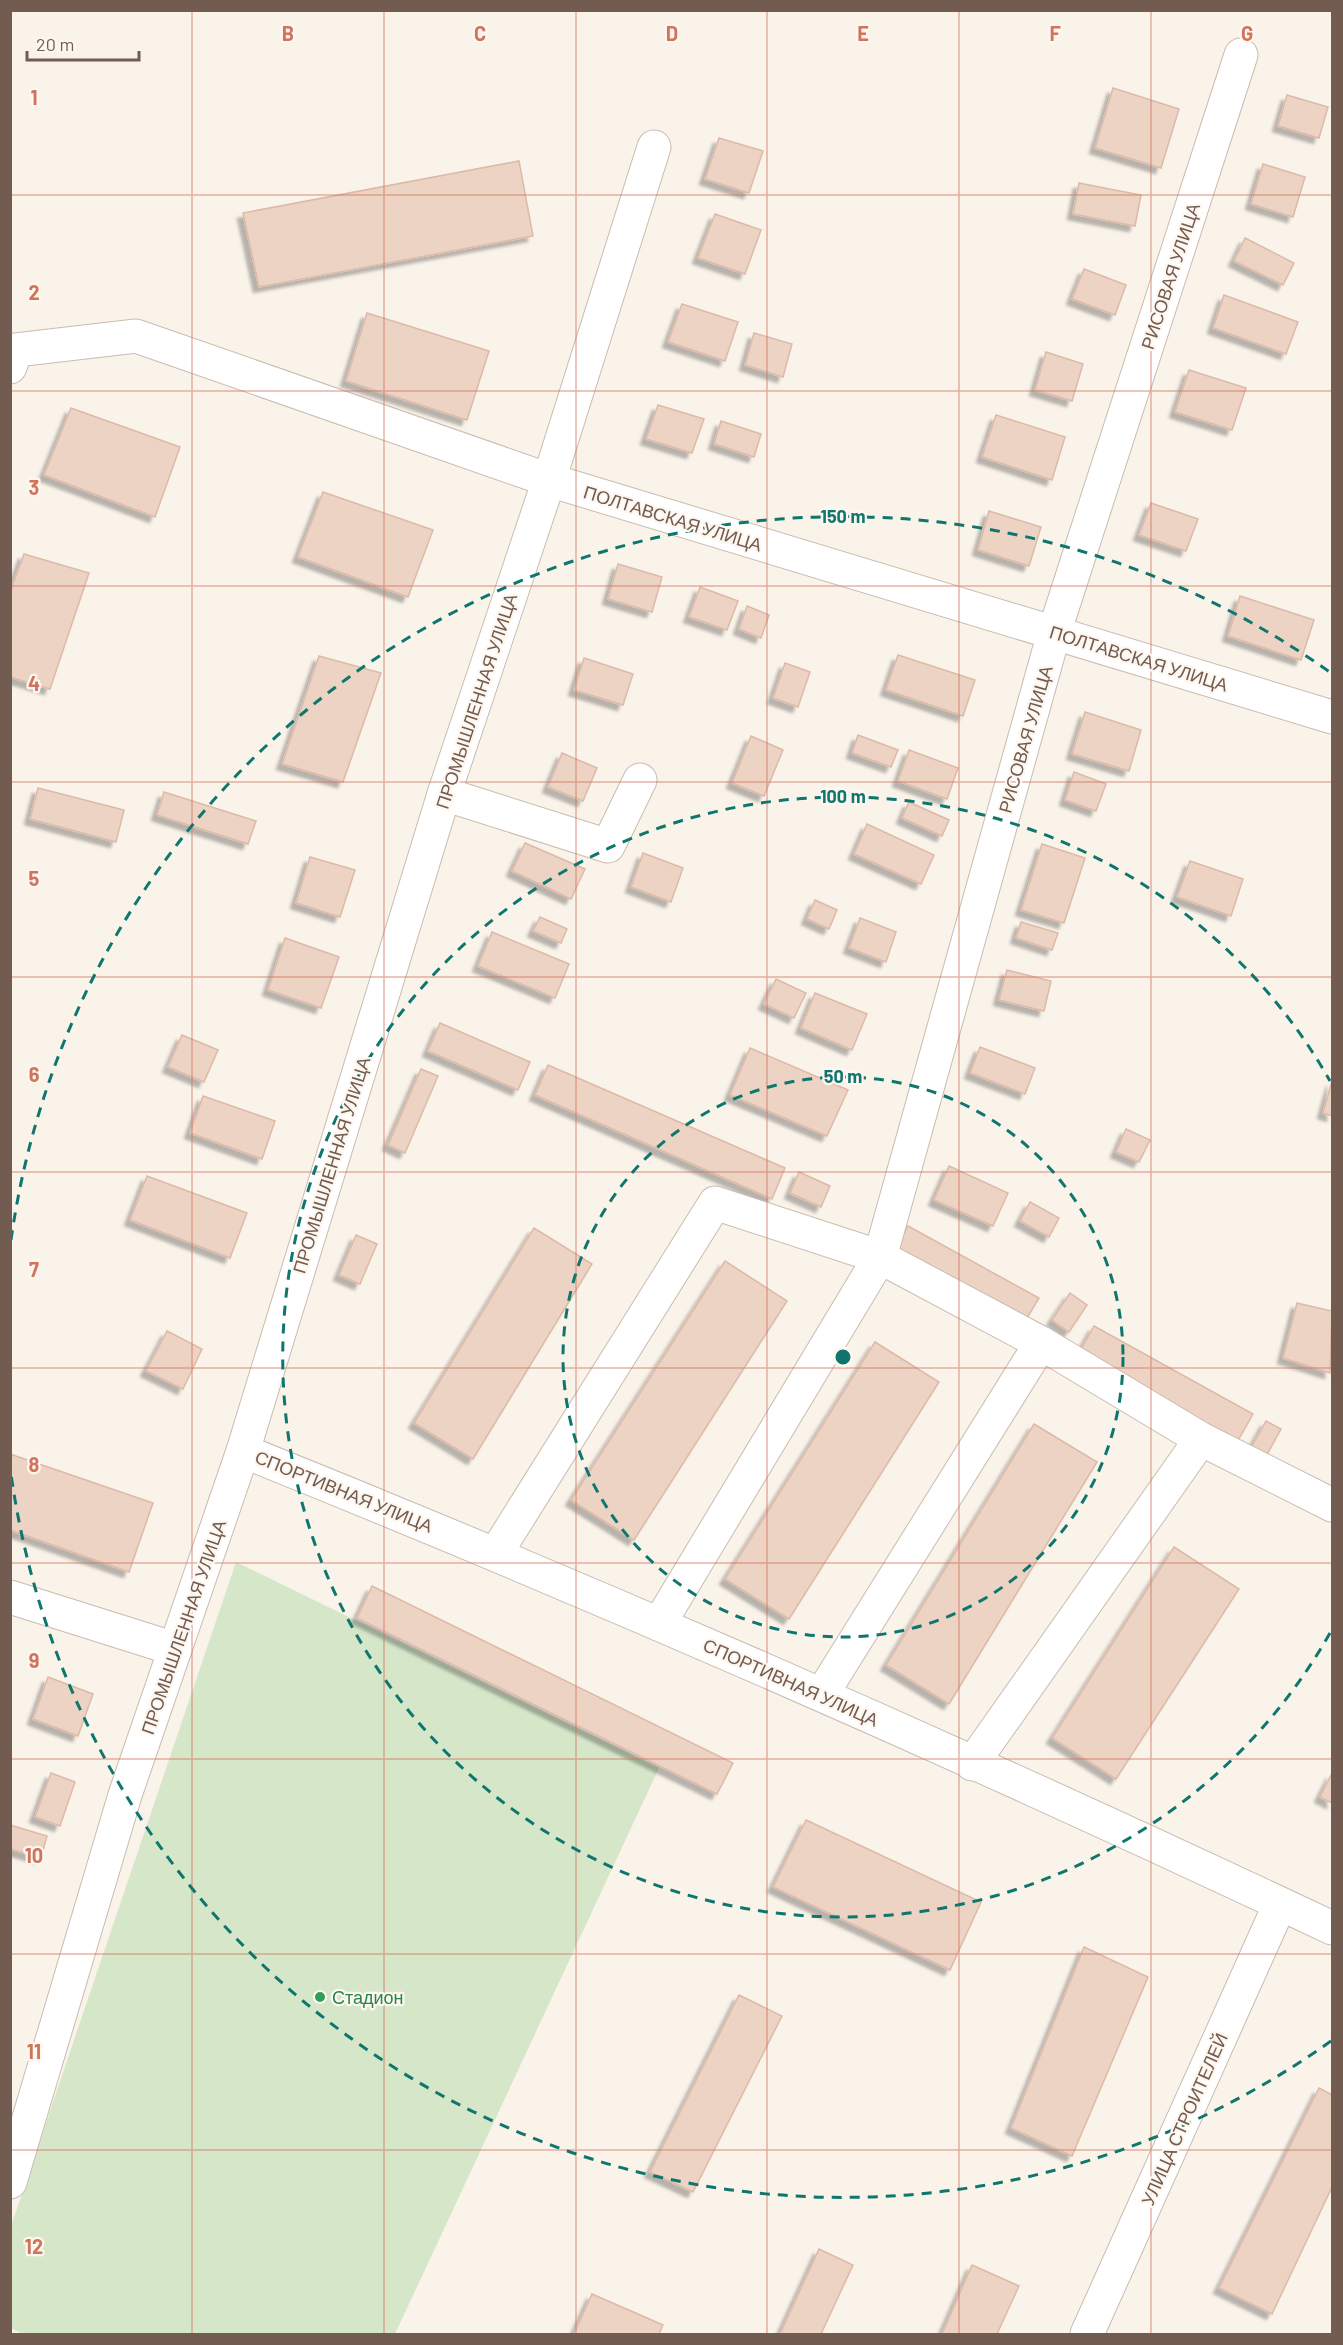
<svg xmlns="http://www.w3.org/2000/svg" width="1343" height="2345" viewBox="0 0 1343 2345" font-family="Barlow,sans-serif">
<defs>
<filter id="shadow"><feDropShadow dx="-5.5" dy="5.5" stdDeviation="1.5" flood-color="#0004"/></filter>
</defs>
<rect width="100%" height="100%" fill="#faf3ea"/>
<path fill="#d6e6c9" d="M236,1562L659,1768L395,2334H23L11,2328V2226Z"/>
<g fill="#ecd3c4" stroke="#ddbaa7" stroke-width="1.5" filter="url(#shadow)">
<path d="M1113,88L1179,109L1161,168L1095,148Z"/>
<path d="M1287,95L1328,107L1319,138L1278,126Z"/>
<path d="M719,138L763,151L749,193L705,179Z"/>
<path d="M519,161L533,236L259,287L243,213Z"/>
<path d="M1263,164L1305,177L1293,217L1251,204Z"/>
<path d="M1079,183L1141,195L1135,226L1073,214Z"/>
<path d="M715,214L761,230L745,274L698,258Z"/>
<path d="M1245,238L1294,263L1283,285L1234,261Z"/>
<path d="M1084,269L1126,285L1115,315L1072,299Z"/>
<path d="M1224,295L1298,322L1286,354L1213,328Z"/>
<path d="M682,304L738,322L725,361L668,342Z"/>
<path d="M367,313L489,351L467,420L346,381Z"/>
<path d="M754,333L792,344L783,377L745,365Z"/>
<path d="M1046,352L1083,364L1072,401L1035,390Z"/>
<path d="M1189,370L1246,388L1232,430L1175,412Z"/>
<path d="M658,405L704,419L692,453L646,439Z"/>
<path d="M71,408L180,447L155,517L44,475Z"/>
<path d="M996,415L1065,437L1052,480L982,457Z"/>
<path d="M721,421L761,434L754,457L714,444Z"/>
<path d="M323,492L433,530L408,597L298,557Z"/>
<path d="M1151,503L1198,519L1186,551L1139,535Z"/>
<path d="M989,511L1041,527L1029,566L978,550Z"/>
<path d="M24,554L89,573L50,689L10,677V592Z"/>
<path d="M618,564L662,577L652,612L608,599Z"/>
<path d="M700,587L738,601L727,630L689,617Z"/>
<path d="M1240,596L1314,620L1301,660L1228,636Z"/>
<path d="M747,606L769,615L761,638L739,629Z"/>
<path d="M898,655L975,680L963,716L886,690Z"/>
<path d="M319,656L381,673L343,782L282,764Z"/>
<path d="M584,658L633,674L623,705L574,690Z"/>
<path d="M785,663L810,672L798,707L773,698Z"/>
<path d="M1085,712L1141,730L1129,771L1072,754Z"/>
<path d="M858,735L898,750L891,767L852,753Z"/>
<path d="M751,736L783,750L764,796L732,783Z"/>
<path d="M909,750L958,768L947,799L898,781Z"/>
<path d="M562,753L597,768L583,801L548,787Z"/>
<path d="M1074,772L1106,784L1096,811L1065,800Z"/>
<path d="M38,788L124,810L116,842L30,819Z"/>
<path d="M164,792L256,821L248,844L157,815Z"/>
<path d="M909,802L949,820L942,836L902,818Z"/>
<path d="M867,824L934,855L921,884L854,854Z"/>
<path d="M525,843L585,869L571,899L512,871Z"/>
<path d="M1042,844L1085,858L1064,923L1021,910Z"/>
<path d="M643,853L683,868L671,902L631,887Z"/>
<path d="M310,857L355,870L340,917L296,903Z"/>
<path d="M1190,861L1243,879L1231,916L1177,897Z"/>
<path d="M815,900L837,910L829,929L807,919Z"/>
<path d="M540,917L567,929L561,943L533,931Z"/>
<path d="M860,918L896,932L886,962L849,948Z"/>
<path d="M1021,922L1058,933L1052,950L1016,938Z"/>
<path d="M492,932L569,964L555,998L478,966Z"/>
<path d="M285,938L339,957L321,1008L268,990Z"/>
<path d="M1007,970L1051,981L1044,1011L999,1000Z"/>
<path d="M776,979L806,993L794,1018L764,1004Z"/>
<path d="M815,993L867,1014L852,1050L801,1028Z"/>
<path d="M440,1023L530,1062L518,1090L428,1051Z"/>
<path d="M182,1035L218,1050L204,1082L168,1067Z"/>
<path d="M980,1047L1035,1068L1025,1094L970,1073Z"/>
<path d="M750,1048L848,1090L827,1136L730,1095Z"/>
<path d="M548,1065L785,1168L772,1199L535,1095Z"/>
<path d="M421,1069L438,1076L405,1153L388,1145Z"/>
<path d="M1332,1081V1116L1323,1113Z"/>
<path d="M203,1096L275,1121L262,1159L190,1133Z"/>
<path d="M1126,1129L1150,1140L1139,1162L1116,1152Z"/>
<path d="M949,1166L1008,1193L993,1226L934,1200Z"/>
<path d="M799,1172L830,1186L821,1207L790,1193Z"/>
<path d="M147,1176L247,1213L230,1258L130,1220Z"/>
<path d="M1030,1202L1059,1218L1049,1237L1020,1221Z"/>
<path d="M908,1226L1039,1298L1024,1323L894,1252Z"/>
<path d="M534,1228L592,1264L473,1459L414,1423Z"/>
<path d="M356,1235L377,1244L360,1284L339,1275Z"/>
<path d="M725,1261L787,1301L634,1540L571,1500Z"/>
<path d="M1070,1293L1087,1305L1069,1332L1052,1320Z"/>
<path d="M1297,1303L1332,1311L1330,1373L1283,1358Z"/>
<path d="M1094,1326L1253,1414L1236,1444L1078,1355Z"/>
<path d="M167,1331L202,1349L183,1389L146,1371Z"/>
<path d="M875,1342L939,1382L789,1619L725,1579Z"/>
<path d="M1266,1421L1281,1429L1265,1458L1250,1450Z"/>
<path d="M1034,1424L1097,1462L949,1704L886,1665Z"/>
<path d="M10,1454L153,1503L129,1572L10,1530Z"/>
<path d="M1174,1547L1239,1589L1116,1779L1052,1738Z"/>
<path d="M372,1586L733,1763L717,1794L357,1618Z"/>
<path d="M48,1677L93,1694L78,1736L33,1719Z"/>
<path d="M51,1773L75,1782L60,1826L35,1817Z"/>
<path d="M1332,1773V1803L1320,1797Z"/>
<path d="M806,1820L981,1902L950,1970L773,1887Z"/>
<path d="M10,1825L47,1836L41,1858L10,1849Z"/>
<path d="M1084,1947L1148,1977L1072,2156L1011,2128Z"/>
<path d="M739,1995L782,2016L693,2192L650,2172Z"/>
<path d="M1319,2088L1332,2095V2187L1272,2314L1219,2288Z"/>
<path d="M819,2249L853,2265L821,2334H780Z"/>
<path d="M972,2265L1019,2286L997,2334H942Z"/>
<path d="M592,2294L663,2325L659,2334H574Z"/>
</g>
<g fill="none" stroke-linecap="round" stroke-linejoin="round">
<defs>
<g id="minor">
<path d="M10,367L16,350L136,336L549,480L1332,717"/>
<path d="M444,794L608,846L640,780"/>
<path d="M243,1451C611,1599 974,1759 1332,1928"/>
<path d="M496,1553L715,1203L880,1257L1041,1343L1201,1439L1332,1505"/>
<path d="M10,1597L175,1649"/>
<path d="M659,1624L880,1257L1054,633L1241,55"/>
<path d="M822,1694L1041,1343"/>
<path d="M972,1764L1201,1439"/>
<path d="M10,2182L125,1795L243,1451L444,794L549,480L654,147"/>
<path d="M1087,2334L1280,1904"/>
</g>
</defs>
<use href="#minor" stroke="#cbbbb0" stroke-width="35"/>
<use href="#minor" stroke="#fff" stroke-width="33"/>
</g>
<path fill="none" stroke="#d0745c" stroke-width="1.5" stroke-opacity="0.55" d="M192,10V2334M384,10V2334M576,10V2334M767,10V2334M959,10V2334M1151,10V2334M10,195H1332M10,391H1332M10,586H1332M10,782H1332M10,977H1332M10,1172H1332M10,1368H1332M10,1563H1332M10,1759H1332M10,1954H1332M10,2150H1332"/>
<g fill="none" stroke="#0f766e" stroke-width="3" stroke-dasharray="10 8">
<circle cx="843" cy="1357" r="280"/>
<path d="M1330 1633A560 560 0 1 1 1330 1081"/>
<path d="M1331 2041A840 840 0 0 1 11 1474M11 1240A840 840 0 0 1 1331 673"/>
</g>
<circle fill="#2e9e5b" stroke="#fdf7f0" stroke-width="2" cx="320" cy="1997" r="6"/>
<g text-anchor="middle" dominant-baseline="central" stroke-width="4.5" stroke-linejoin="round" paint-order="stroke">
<g font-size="18" fill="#725b50" stroke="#fdf7f0">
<text transform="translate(1170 276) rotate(-72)">РИСОВАЯ УЛИЦА</text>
<text transform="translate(673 518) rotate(17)">ПОЛТАВСКАЯ УЛИЦА</text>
<text transform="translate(1139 658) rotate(17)">ПОЛТАВСКАЯ УЛИЦА</text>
<text transform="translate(476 701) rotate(-72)">ПРОМЫШЛЕННАЯ УЛИЦА</text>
<text transform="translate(1025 739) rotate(-74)">РИСОВАЯ УЛИЦА</text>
<text transform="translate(331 1165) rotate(-73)">ПРОМЫШЛЕННАЯ УЛИЦА</text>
<text transform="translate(344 1491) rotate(22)">СПОРТИВНАЯ УЛИЦА</text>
<text transform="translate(183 1627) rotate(-71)">ПРОМЫШЛЕННАЯ УЛИЦА</text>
<text transform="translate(791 1682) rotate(24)">СПОРТИВНАЯ УЛИЦА</text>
<text transform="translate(1184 2119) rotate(-66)">УЛИЦА СТРОИТЕЛЕЙ</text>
</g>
<g font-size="18" fill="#27864d" stroke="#fdf7f0" text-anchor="start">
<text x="332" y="1997">Стадион</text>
</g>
</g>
<g font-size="20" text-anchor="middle" font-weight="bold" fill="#d0745c" stroke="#fdf7f0" stroke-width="4.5" stroke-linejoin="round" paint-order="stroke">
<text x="288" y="41">B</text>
<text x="480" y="41">C</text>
<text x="672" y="41">D</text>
<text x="863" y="41">E</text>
<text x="1055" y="41">F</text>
<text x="1247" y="41">G</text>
<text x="34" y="105">1</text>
<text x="34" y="300">2</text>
<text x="34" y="495">3</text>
<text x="34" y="691">4</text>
<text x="34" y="886">5</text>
<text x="34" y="1082">6</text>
<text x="34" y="1277">7</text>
<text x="34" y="1472">8</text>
<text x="34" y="1668">9</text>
<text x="34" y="1863">10</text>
<text x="34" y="2059">11</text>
<text x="34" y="2254">12</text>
</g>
<circle cx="843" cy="1357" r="9" fill="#0f766e" stroke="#fdf7f0" stroke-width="3"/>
<g font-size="18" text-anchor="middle" font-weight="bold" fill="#0f766e" stroke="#fdf7f0" stroke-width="4.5" stroke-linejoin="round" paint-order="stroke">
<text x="843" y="523">150 m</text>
<text x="843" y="803">100 m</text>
<text x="843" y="1083">50 m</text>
</g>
<rect width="1343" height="2345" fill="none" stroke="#725b50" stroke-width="24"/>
<path d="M27 51v9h112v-9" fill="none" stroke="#725b50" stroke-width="3"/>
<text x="36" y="51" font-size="18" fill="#725b50" stroke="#fdf7f0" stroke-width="4.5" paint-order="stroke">20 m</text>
</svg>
